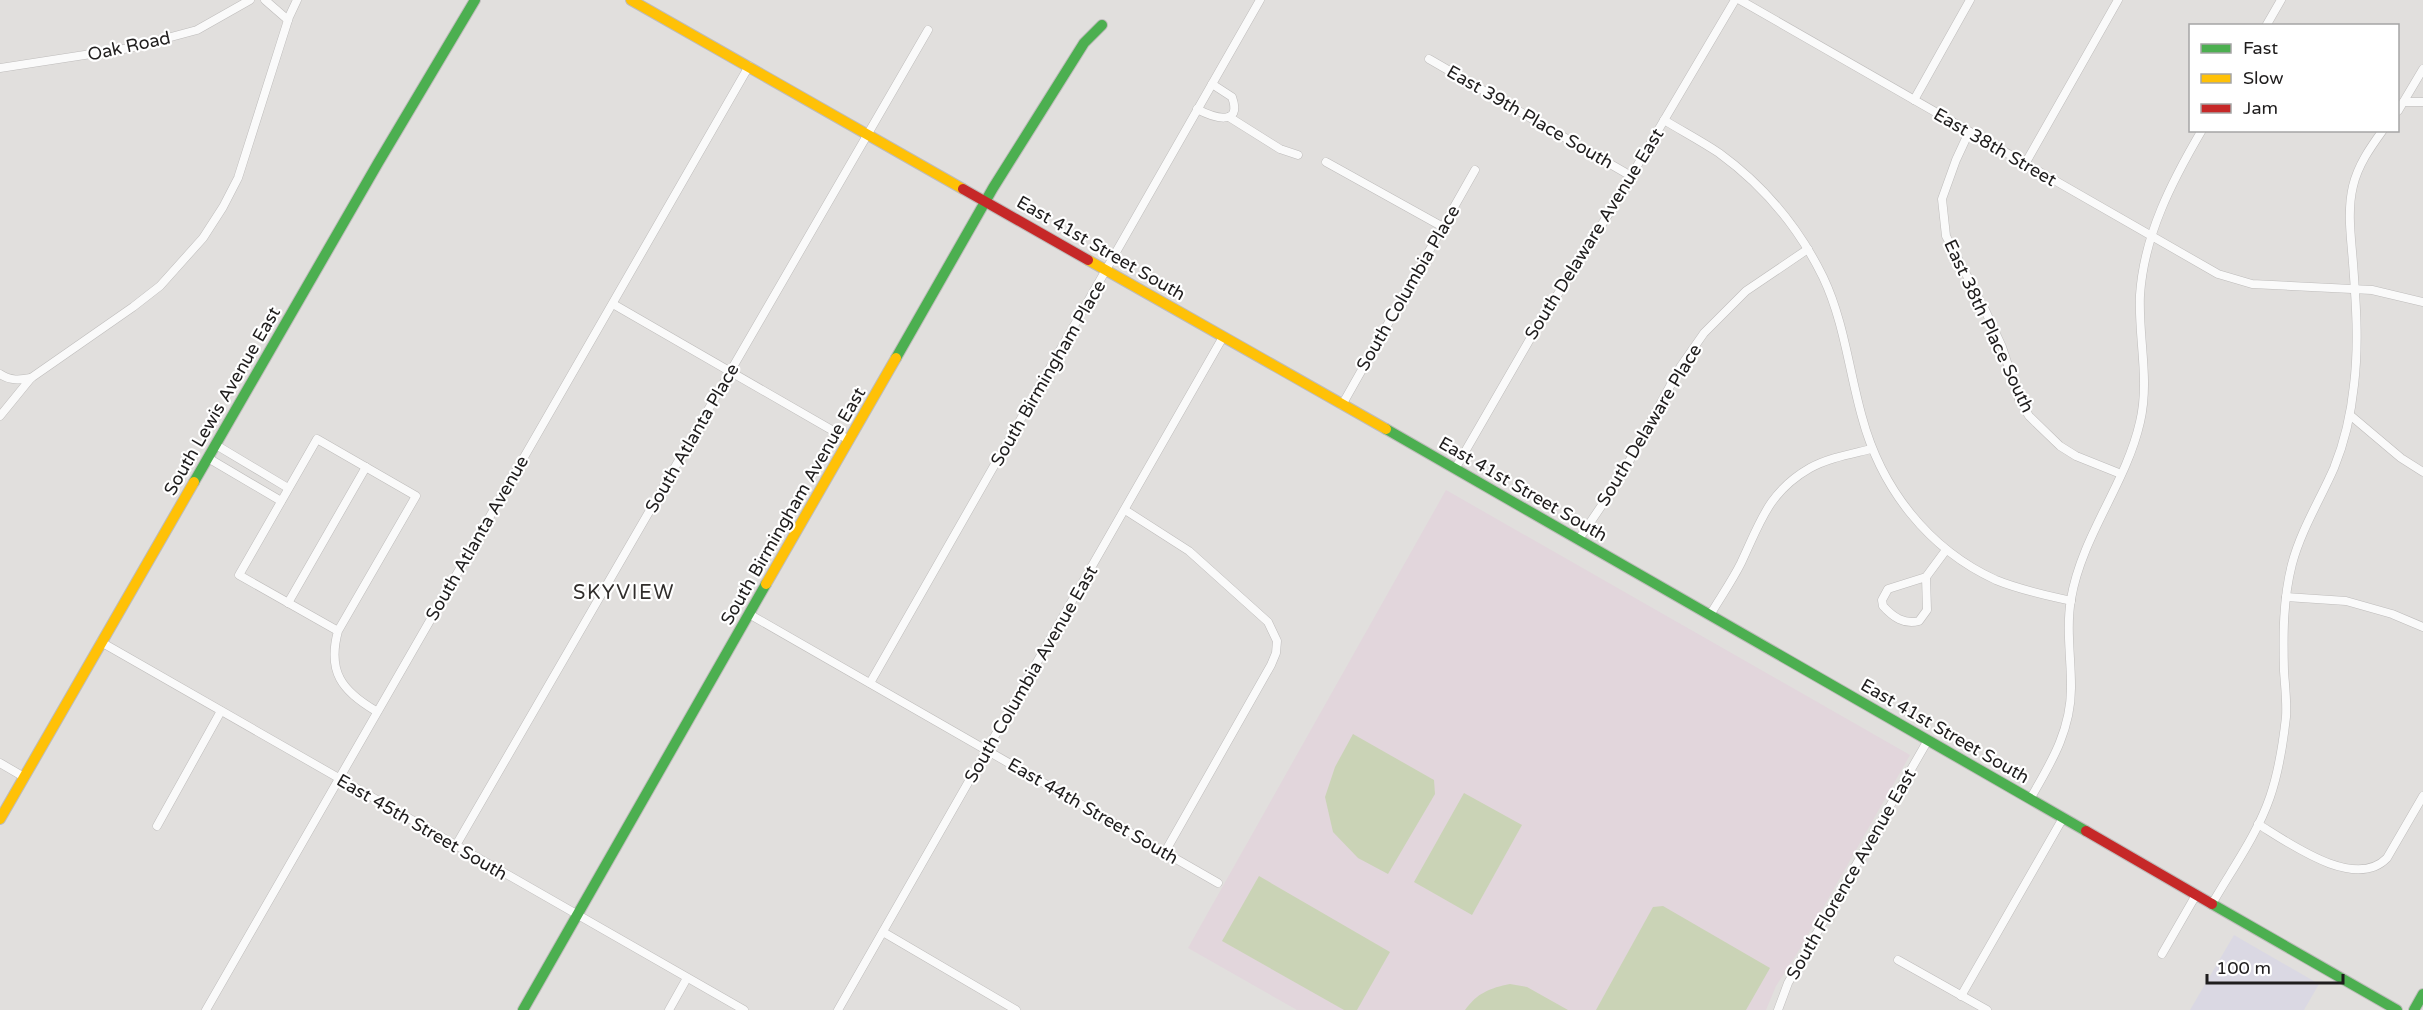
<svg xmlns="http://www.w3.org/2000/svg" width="2423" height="1010" viewBox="0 0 2423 1010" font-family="'Varela Round',sans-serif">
<rect width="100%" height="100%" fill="#e1dfdd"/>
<path fill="#dad8e3" d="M2234,935L2319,984L2304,1010H2190Z"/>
<path fill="#e2d6dc" d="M1446,490L1910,755L1798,952L1776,986L1766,1010H1297L1188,948Z"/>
<g fill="#cad3b6">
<path d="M1353,734L1434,780L1435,794L1388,874L1358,858L1333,832L1325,797L1335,767Z"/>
<path d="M1464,793L1522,825L1472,915L1414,882Z"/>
<path d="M1259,876L1390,952L1357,1010H1344L1222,941Z"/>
<path d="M1663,906L1770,968L1746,1010H1596L1653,907Z"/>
<path d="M1510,984L1527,987L1568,1010H1465C1477,993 1490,988 1510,984Z"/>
</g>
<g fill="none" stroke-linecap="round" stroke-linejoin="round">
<defs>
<g id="street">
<path d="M265,0L288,20"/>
<path d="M1740,0L2218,274L2252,284L2372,290L2423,302"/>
<path d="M2266,26L2281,0"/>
<path d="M1429,59L1631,176"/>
<path d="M0,68L130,48L197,30L250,0"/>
<path d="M1914,100L1970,0"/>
<path d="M2404,102H2423"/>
<path d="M1197,109C1212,117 1243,128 1232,97L1212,84"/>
<path d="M2398,111L2423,69"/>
<path d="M1229,117L1280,149L1298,155"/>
<path d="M1664,120C1682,131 1701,141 1719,153C1763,185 1799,228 1823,277C1844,321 1849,371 1862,417C1881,488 1928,549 1996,580C2020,590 2045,595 2071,601"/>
<path d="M1969,132L1956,160L1942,199L1946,236L1985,310L2002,347L2019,399L2029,416L2060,446L2076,456L2121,474"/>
<path d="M1326,162L1443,227"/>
<path d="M2025,164L2118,0"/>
<path d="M613,304L849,440"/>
<path d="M0,374C10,381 20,380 31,378"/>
<path d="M1342,405L1475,170"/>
<path d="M2350,415L2401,458L2423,472"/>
<path d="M0,416L31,378L133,307L160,286L203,238L223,207L238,178L289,17L297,0"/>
<path d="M216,445L288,488"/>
<path d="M208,458L281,501"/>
<path d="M1455,469L1537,327L1611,210L1735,0"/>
<path d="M1125,510L1189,551L1268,622L1277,641L1276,653L1271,665L1165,852"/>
<path d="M1579,539L1619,480L1681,366L1704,333L1746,291L1808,249"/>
<path d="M1926,577L1888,589L1882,600L1883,606C1893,617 1904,625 1919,621L1927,610L1926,577L1946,550"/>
<path d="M2286,597L2346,601L2392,614L2423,627"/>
<path d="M288,603L366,467"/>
<path d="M749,614L1218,883"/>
<path d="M1710,615C1720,598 1732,581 1741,563C1760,523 1768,492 1810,468C1828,458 1851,454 1871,449"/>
<path d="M338,631L239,575L317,439L416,496L338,631C327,672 342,691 376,711"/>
<path d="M101,642L744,1010"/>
<path d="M870,683L1260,0"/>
<path d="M0,763L24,777"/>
<path d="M2030,799C2051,763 2072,729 2071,685C2071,657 2066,628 2071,599C2082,535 2126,484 2140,422C2150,380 2138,337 2140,295C2144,235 2172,181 2202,130"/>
<path d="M2258,824C2289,843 2355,891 2387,858L2423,796"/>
<path d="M157,826L221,711"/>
<path d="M455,847L928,30"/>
<path d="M2212,904C2232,869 2257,835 2270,797C2279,771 2283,744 2286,717C2287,702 2285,686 2284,671C2283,635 2283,599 2292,564C2301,530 2320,500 2334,468C2345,441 2351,414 2354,385C2359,344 2356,303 2353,263C2351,237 2347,211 2353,186C2358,165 2370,148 2383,130"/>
<path d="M883,932L1016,1010"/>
<path d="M2162,954L2196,895"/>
<path d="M1898,960L1987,1010"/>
<path d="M1961,996L2063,818"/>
<path d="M206,1010L749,66"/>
<path d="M669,1010L687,978"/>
<path d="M838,1010L1223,337"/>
<path d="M1778,1010L1788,983L1928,740"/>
</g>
<g id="fast">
<path d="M896,358L993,188L1084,43L1102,25"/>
<path d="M1386,429L2086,831"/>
<path d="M194,482L378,163L475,0"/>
<path d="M2212,904L2397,1010"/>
<path d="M523,1010L766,584"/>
<path d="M2414,1010L2423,994"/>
</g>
<g id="slow">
<path d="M631,0L963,189"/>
<path d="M1088,260L1386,429"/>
<path d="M766,584L896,358"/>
<path d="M0,819L194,482"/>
</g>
<g id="jam">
<path d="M963,189L1088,260"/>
<path d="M2086,831L2212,904"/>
</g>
</defs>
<use href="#street" stroke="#bebcbb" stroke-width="9"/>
<use href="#fast" stroke="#bebcbb" stroke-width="12"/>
<use href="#slow" stroke="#bebcbb" stroke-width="12"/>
<use href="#jam" stroke="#bebcbb" stroke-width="12"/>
<use href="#street" stroke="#fafafa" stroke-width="8"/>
<use href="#fast" stroke="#4caf50" stroke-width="10"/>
<use href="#slow" stroke="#ffc107" stroke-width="10"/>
<use href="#jam" stroke="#c62828" stroke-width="10"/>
</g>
<g text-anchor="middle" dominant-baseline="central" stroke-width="4.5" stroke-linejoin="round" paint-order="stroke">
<g font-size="18" fill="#1f1d1d" stroke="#fff">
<text transform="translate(129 46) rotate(-12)">Oak Road</text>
<text transform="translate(1530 117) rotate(30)">East 39th Place South</text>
<text transform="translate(1995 147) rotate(30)">East 38th Street</text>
<text transform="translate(1594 234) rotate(-58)">South Delaware Avenue East</text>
<text transform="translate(1101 248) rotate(30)">East 41st Street South</text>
<text transform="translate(1408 288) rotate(-60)">South Columbia Place</text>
<text transform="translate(1989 326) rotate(65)">East 38th Place South</text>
<text transform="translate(1048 373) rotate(-60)">South Birmingham Place</text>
<text transform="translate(222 401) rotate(-60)">South Lewis Avenue East</text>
<text transform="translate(1649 425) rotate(-59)">South Delaware Place</text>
<text transform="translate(692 438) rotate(-60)">South Atlanta Place</text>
<text transform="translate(1523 489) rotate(30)">East 41st Street South</text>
<text transform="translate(793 506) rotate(-60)">South Birmingham Avenue East</text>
<text transform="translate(477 538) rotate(-60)">South Atlanta Avenue</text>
<text transform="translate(1031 674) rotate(-60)">South Columbia Avenue East</text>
<text transform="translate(1945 731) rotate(30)">East 41st Street South</text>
<text transform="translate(1093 811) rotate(30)">East 44th Street South</text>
<text transform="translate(422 827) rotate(30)">East 45th Street South</text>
<text transform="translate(1851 874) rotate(-60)">South Florence Avenue East</text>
</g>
<g font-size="20" letter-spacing="1.5" fill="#302d2b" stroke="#fff">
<text x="624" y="593">SKYVIEW</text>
</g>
</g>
<rect x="2189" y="24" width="210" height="108" fill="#ffffff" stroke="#a5a5a5" stroke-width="1.5"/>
<rect x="2201" y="44" width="30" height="9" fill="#4caf50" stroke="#a5a5a5" stroke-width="1.5"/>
<text x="2243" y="54" font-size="18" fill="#1f1d1d">Fast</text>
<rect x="2201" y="74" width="30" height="9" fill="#ffc107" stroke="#a5a5a5" stroke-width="1.5"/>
<text x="2243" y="84" font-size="18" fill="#1f1d1d">Slow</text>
<rect x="2201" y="104" width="30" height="9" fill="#c62828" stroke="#a5a5a5" stroke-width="1.5"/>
<text x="2243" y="114" font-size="18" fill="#1f1d1d">Jam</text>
<path d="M2207 974v9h136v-9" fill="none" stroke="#1f1d1d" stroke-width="3"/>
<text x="2216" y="974" font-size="18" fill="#1f1d1d" stroke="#ffffff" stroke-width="4.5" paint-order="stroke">100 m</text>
</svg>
